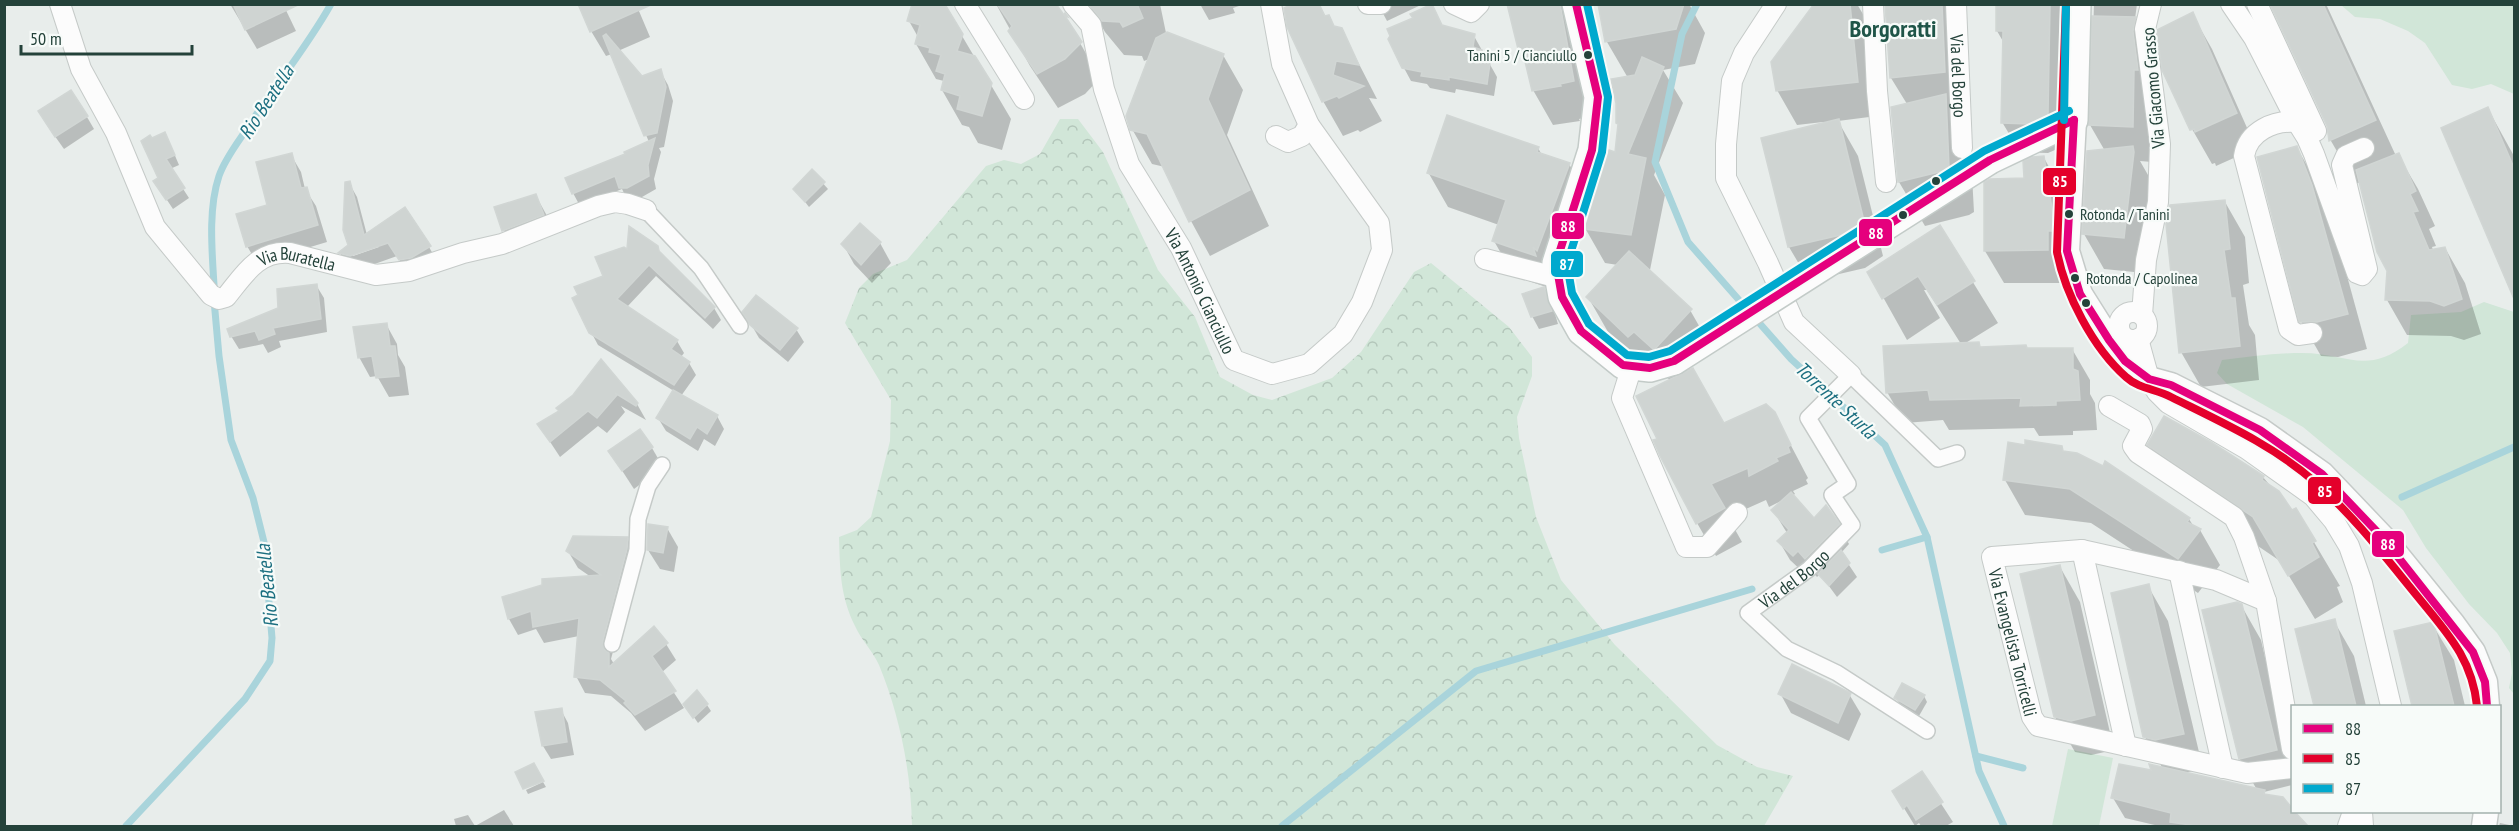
<svg xmlns="http://www.w3.org/2000/svg" width="2519" height="831" viewBox="0 0 2519 831" font-family="'PT Sans Narrow',sans-serif">
<defs>
<pattern id="forest-crowns" width="20" height="18" patternUnits="userSpaceOnUse" patternTransform="scale(1.5)"><rect width="20" height="18" fill="#d1e6d8"/><path d="M2 6a3 3 0 1 1 6 0M12 15a3 3 0 1 1 6 0" fill="none" stroke="#b3c6ba"/></pattern>
</defs>
<rect width="100%" height="100%" fill="#e8edeb"/>
<g fill="#d1e6d8">
<path d="M2341,5H2514V94L2491,84L2472,89L2452,85L2425,43L2408,31L2380,19L2355,17Z"/>
<path d="M2484,302L2514,312V694L2509,688L2512,673L2510,653L2497,633L2469,604L2426,548L2403,510L2303,427L2227,384L2217,373L2222,360C2248,357 2275,353 2302,353C2347,353 2366,376 2408,343L2411,315L2461,312Z"/>
<path d="M2068,749L2113,758L2099,826H2052Z"/>
</g>
<path fill="url(#forest-crowns)" d="M1060,119H1078L1103,152L1158,270L1195,317L1220,377L1253,395L1272,400L1332,378L1361,352L1414,272L1431,263L1509,327L1532,357V376L1517,417L1519,438L1536,517L1561,580L1615,645L1717,745L1757,767L1793,776L1764,826H912C911,772 900,716 879,665C873,651 861,640 855,626C840,596 840,570 839,537L857,530L871,517L890,441L891,400L845,323L859,288L873,274L907,260L986,166L1004,160L1021,164L1040,154Z"/>
<g fill="#0003" fill-rule="evenodd">
<path d="M230,4H283L296,31L257,49Z"/>
<path d="M636,4L650,37L618,51L641,78L660,71L668,85L673,101L664,147L659,148L661,152L654,179L656,189L635,201H628L622,189L580,206L573,193L627,155L649,142L612,54L606,56L591,31Z"/>
<path d="M914,4H936L945,7L1011,119L1002,150L978,143L969,127L962,125L942,90L944,81L936,79L916,44L918,37L909,21Z"/>
<path d="M996,4H1053L1080,43L1100,78L1085,94L1058,108L1030,66Z"/>
<path d="M1089,4H1160L1166,33L1223,55L1243,90L1227,135L1269,226L1210,256L1191,221L1165,167L1152,164L1132,129L1149,59L1144,61L1142,56L1124,55L1105,32Z"/>
<path d="M1200,4H1245L1233,8L1235,13L1209,20Z"/>
<path d="M1378,4H1423L1387,21Z"/>
<path d="M1513,4H1568L1593,116L1579,119L1580,121L1553,125L1533,90L1528,64L1521,53Z"/>
<path d="M1604,4H1689L1705,33L1695,64L1663,70L1683,103L1654,175L1665,195L1650,270L1646,269L1690,310L1710,345L1684,374L1724,425L1774,413L1808,478L1806,480L1808,484L1793,491L1795,494L1792,496L1814,520L1838,525L1849,544L1841,553L1857,577L1837,597L1820,574L1817,577L1810,569L1805,574L1790,560L1779,541L1787,533L1773,510L1781,501L1769,507L1766,500L1728,517L1742,542L1716,556L1697,523L1659,440L1671,381L1654,366L1649,371L1608,332L1588,297L1618,265L1605,263L1585,228L1616,153L1619,126L1617,122L1628,78L1607,42Z"/>
<path d="M1816,4H1857L1867,21L1877,116L1838,121L1858,156L1883,256L1865,268L1809,281L1789,247L1823,124V122L1797,125L1777,90Z"/>
<path d="M1886,4H1946L1970,139L1974,212L1969,215L1925,226L1899,182L1893,108L1907,104L1891,78Z"/>
<path d="M1997,4H2066L2064,146L2048,153L2020,152L2002,122L2004,43L1997,31Z"/>
<path d="M2094,4H2137L2135,19L2155,53L2152,162L2140,161L2152,182L2144,273L2104,269L2084,234L2105,151L2090,125Z"/>
<path d="M2270,4H2326L2396,156L2398,155L2418,189L2435,226L2429,229L2436,246L2432,247L2433,250L2445,248L2465,283L2481,334L2464,340L2451,336L2407,335L2387,300L2389,271L2360,182L2356,184L2331,141L2328,126Z"/>
<path d="M2192,14L2212,49L2256,148L2216,166L2215,163L2212,164L2192,129L2165,70L2159,29Z"/>
<path d="M1324,18L1334,27L1341,29L1377,99L1369,98L1382,121L1360,132L1358,130L1343,136L1323,101Z"/>
<path d="M1474,36L1497,77L1494,96L1456,89L1455,93L1430,88L1427,84L1411,81L1404,68Z"/>
<path d="M2488,109L2514,156V294L2512,290Z"/>
<path d="M87,117L94,129L64,149L47,125Z"/>
<path d="M170,144L179,165L170,169L189,198L173,209L161,191L160,178Z"/>
<path d="M1538,148L1542,155L1569,164L1589,199L1555,290L1514,276L1494,241L1499,225L1448,207L1428,172Z"/>
<path d="M2297,148L2317,183L2332,221L2367,349L2338,357L2321,356L2301,321Z"/>
<path d="M291,155L301,172L305,189L316,206L327,242L257,263L247,246L269,206Z"/>
<path d="M2044,158L2062,190L2066,283H2004L1985,251L2026,180Z"/>
<path d="M812,171L828,189L809,207L795,189Z"/>
<path d="M349,183L357,197L367,235L429,247L437,261L408,274L397,256L358,270L348,267L340,253L350,246ZM378,244L379,247L353,256V253Z"/>
<path d="M536,196L546,214L553,233L514,249L504,230Z"/>
<path d="M2225,202L2245,237L2249,283L2243,285L2249,325L2255,335L2259,380L2201,387L2181,352Z"/>
<path d="M860,225L880,243L891,263L872,283L854,264L843,244Z"/>
<path d="M1939,227L1998,323L1964,344L1981,348L2072,349L2090,380V394L2095,403L2097,430L2073,431V435L2039,436L2034,428L1949,430L1943,420L1905,423L1887,392L1961,344L1927,290H1924L1940,318L1907,340L1869,272Z"/>
<path d="M657,247L663,257L714,308L721,320L713,329L656,276L627,307L677,341L684,353L681,357L689,363L696,375L681,396L717,416L724,429L715,446L704,439L698,451L666,431L658,418L674,391L598,345L591,332L605,277L628,251Z"/>
<path d="M316,285L324,298L327,332L279,341L281,347L268,353L263,344L239,349L231,336Z"/>
<path d="M1543,288L1551,301L1558,324L1539,329L1532,316Z"/>
<path d="M744,312L796,329L804,342L788,362L759,338Z"/>
<path d="M386,324L397,344L398,355L405,367L409,395L389,397L377,376L370,377L359,357Z"/>
<path d="M601,361L637,404L646,420L621,406L625,412L607,433L598,426L560,457L539,425L560,412Z"/>
<path d="M2149,445L2263,477L2291,511L2295,510L2340,586L2337,587L2343,602L2315,619L2280,561L2174,489Z"/>
<path d="M652,448L663,467L634,489L610,452Z"/>
<path d="M2063,453L2189,519L2194,527L2200,530L2220,565L2198,593L2091,523L2025,515L2005,480Z"/>
<path d="M667,528L678,547L674,572L660,569L648,550Z"/>
<path d="M627,538L636,555V566L611,659L614,664L666,644L676,660L661,673L684,708L645,731L631,713L611,696L585,693L576,676L579,636L544,643L536,629L518,635L509,619L504,598L591,577L578,568L568,551Z"/>
<path d="M2060,567L2080,602L2114,750L2091,755L2075,752L2055,717Z"/>
<path d="M2148,586L2168,621L2203,769L2183,773L2257,790L2239,758L2241,605L2261,640L2292,772V785L2264,792L2266,796L2283,798L2305,826H2159L2125,818L2113,798L2153,772L2163,769L2145,737Z"/>
<path d="M2334,621L2354,656L2366,706H2315L2297,630Z"/>
<path d="M2432,624L2454,660L2465,706H2413L2396,632Z"/>
<path d="M1780,693L1849,694L1861,714L1849,741L1791,713Z"/>
<path d="M1924,696L1927,702L1919,716L1900,704L1896,698Z"/>
<path d="M707,705L711,711L698,723L689,710Z"/>
<path d="M561,710L568,723L574,755L551,759L543,746L537,713Z"/>
<path d="M1921,773L1953,822L1946,826H1921L1919,823L1915,826L1894,792Z"/>
<path d="M543,782L546,787L528,794L526,790Z"/>
<path d="M504,810L514,826H475Z"/>
<path d="M468,815L475,826H456L454,819Z"/>
<path d="M2500,823L2514,826H2499Z"/>
</g>
<g fill="none" stroke-linecap="round" stroke-linejoin="round">
<g stroke="#a9d4db" stroke-width="7">
<path d="M1697,4L1682,34L1655,162L1688,242L1746,308"/>
<path d="M214,285C212,251 208,209 219,176C224,161 235,146 244,133C272,89 306,49 331,4"/>
<path d="M1754,317L1791,359L1885,445L1927,537L1979,771L2004,826"/>
<path d="M2402,497L2514,447"/>
<path d="M1882,550L1927,537"/>
<path d="M1976,756L2023,768"/>
<path d="M126,826L245,699L270,661L272,638L264,542L253,498L231,440L219,356L214,300"/>
<path d="M1282,826L1476,671L1752,589"/>
</g>
</g>
<g fill="#cfd4d2" stroke="#d1d6d4" stroke-width="1.5">
<path d="M233,4H300L245,30Z"/>
<path d="M578,4H653L590,32Z"/>
<path d="M912,4L946,6L963,34L957,51L975,56L992,83L982,116L957,109L960,96L941,90L945,74L936,71L941,55L929,52L930,48L915,44L920,25L907,21Z"/>
<path d="M997,4H1056L1064,15L1065,13L1068,17L1065,16L1082,42L1065,59L1037,74L1008,31L1012,26Z"/>
<path d="M1089,4H1137L1143,18L1123,27L1120,22L1102,21Z"/>
<path d="M1293,4H1319L1325,16L1329,15L1334,26L1342,28L1359,65L1336,61L1333,75L1364,86L1339,98L1337,96L1322,102L1287,27L1284,8Z"/>
<path d="M1432,4L1442,25L1475,34L1473,47L1482,50L1480,61L1490,63L1487,84L1449,77V80L1421,76L1422,72L1402,68L1388,39L1390,36L1387,29L1413,18L1410,14Z"/>
<path d="M1507,4H1560L1574,81L1560,84L1561,86L1532,91L1523,53H1519Z"/>
<path d="M1598,4H1684L1676,29L1605,42Z"/>
<path d="M1814,4H1850L1858,82L1776,91L1771,62Z"/>
<path d="M1885,4H1942L1945,72L1890,78Z"/>
<path d="M1996,4H2050L2048,115L2030,124L2001,123L2003,31H1996Z"/>
<path d="M2270,4H2323L2376,120L2329,141L2327,126Z"/>
<path d="M2193,12L2237,113L2195,132L2194,129L2190,130L2162,70L2157,30Z"/>
<path d="M2092,16L2136,17L2133,31L2138,70H2134L2133,127L2088,125Z"/>
<path d="M1167,32L1224,54L1208,99L1250,190L1189,222L1147,134L1130,130L1126,116L1156,38Z"/>
<path d="M606,34L642,76L661,69L666,87L657,133L644,136L603,36Z"/>
<path d="M1642,57L1664,67L1628,154L1646,158L1631,235L1584,229L1609,150L1615,152L1618,124L1616,123V103L1611,79L1635,75Z"/>
<path d="M71,90L88,116L55,137L38,111Z"/>
<path d="M1946,94L1949,167L1943,171L1898,182L1891,107Z"/>
<path d="M2488,107L2514,168V299L2441,128Z"/>
<path d="M1447,115L1539,147L1537,152L1570,163L1537,251L1533,247L1536,256L1492,241L1506,200L1427,173Z"/>
<path d="M1839,119L1864,221L1845,234L1788,247L1761,138Z"/>
<path d="M165,132L175,155L166,159L185,188L166,200L153,181L158,178L141,141L150,135L152,138Z"/>
<path d="M655,138L648,165L649,176L627,188H619L615,176L572,194L565,178L625,154L624,152Z"/>
<path d="M2133,146L2134,152L2124,238L2082,234L2087,151Z"/>
<path d="M2297,146L2312,185L2348,314L2317,322H2299L2257,157Z"/>
<path d="M292,153L301,188L307,187L318,225L246,247L236,214L267,205L256,162Z"/>
<path d="M2399,153L2416,191L2410,194L2418,211L2413,212L2429,250L2445,247L2458,286L2462,299L2444,306L2430,301L2385,300L2387,271L2377,252L2356,170Z"/>
<path d="M2044,156L2054,222V231H2048V250L1984,251V182L1990,179L2024,178L2023,161L2032,157Z"/>
<path d="M812,169L825,182L805,202L793,189Z"/>
<path d="M350,181L364,235L405,207L431,246L411,258L399,260L388,243L350,256L338,253L348,245L343,230L345,182Z"/>
<path d="M536,194L544,215L502,231L494,207Z"/>
<path d="M2225,200L2230,249L2224,250L2231,298H2235L2240,346L2179,353L2166,224L2170,205Z"/>
<path d="M860,223L881,242L861,265L841,244Z"/>
<path d="M1940,225L1975,281L1937,305L1918,276L1882,299L1867,272Z"/>
<path d="M629,226L658,246L659,251L715,307L705,318L649,265L617,299L678,340L671,349L690,362L674,385L589,333L572,298L578,295L574,287L603,276L595,257L624,247L627,249Z"/>
<path d="M1629,251L1692,309L1654,350L1634,332L1628,337L1586,297Z"/>
<path d="M317,284L321,319L273,328L275,334L259,340L255,331L230,337L227,329L278,308L277,289Z"/>
<path d="M1544,287L1552,311L1531,317L1522,294Z"/>
<path d="M756,295L798,328L780,350L750,325L742,312Z"/>
<path d="M387,323L390,346H395L399,376L376,378L372,356L358,358L353,327Z"/>
<path d="M1979,342L1980,347L2026,345L2027,348H2073V369L2078,371L2080,400L2056,401V405L2020,406L2021,398L1930,400L1928,390L1886,393L1883,346Z"/>
<path d="M601,359L638,403L636,406L615,393L617,395L597,418L588,411L550,442L537,424L559,411L556,408L573,395Z"/>
<path d="M1693,368L1724,423L1766,404L1775,412L1791,445L1788,447L1790,452L1776,458L1778,461L1749,476L1748,468L1711,484L1725,508L1696,524L1660,456L1653,440L1657,439L1636,396Z"/>
<path d="M673,390L718,415L707,434L697,427L690,439L656,418Z"/>
<path d="M2164,416L2211,442L2264,476L2262,480L2279,491L2292,510L2296,508L2316,541L2312,543L2319,557L2288,576L2253,517L2147,445Z"/>
<path d="M640,429L653,447L622,471L608,451Z"/>
<path d="M2025,440L2062,446L2063,451L2077,453L2103,466L2105,461L2190,518L2187,522L2201,529L2178,559L2070,489L2003,480L2008,442L2025,445Z"/>
<path d="M1791,492L1814,518L1826,505L1840,524L1805,559L1798,551L1793,556L1777,541L1789,530L1771,510Z"/>
<path d="M648,524L668,527L663,553L647,550Z"/>
<path d="M573,536L628,537L627,549L603,641L605,650L609,653V667L654,626L668,643L652,656L676,691L635,715L624,703L626,701L600,680L574,677L579,618L533,627L531,611L508,619L502,597L542,585V579L601,575L566,551Z"/>
<path d="M1841,550L1850,563L1829,586L1818,574Z"/>
<path d="M2060,565L2095,715L2071,721L2054,717L2020,574Z"/>
<path d="M2149,584L2184,734L2155,740L2143,737L2111,593Z"/>
<path d="M2237,602L2242,604L2277,750L2239,759L2202,610Z"/>
<path d="M2335,619L2356,706H2314L2295,629Z"/>
<path d="M2433,622L2434,624L2454,706H2412L2394,631Z"/>
<path d="M1792,664L1851,693L1838,723L1778,694Z"/>
<path d="M1902,683L1925,695L1915,710L1894,698Z"/>
<path d="M697,690L708,704L693,718L683,704Z"/>
<path d="M562,708L567,742L542,746L535,712Z"/>
<path d="M534,763L544,781L523,789L515,772Z"/>
<path d="M2119,764L2151,770L2149,764L2265,790L2264,794L2283,797L2292,808V812H2295L2308,826H2198L2170,822L2171,813L2111,798Z"/>
<path d="M1922,771L1943,802L1916,820L1907,805L1903,809L1892,791Z"/>
</g>
<g fill="none" stroke-linecap="round" stroke-linejoin="round">
<defs>
<g id="pedestrian">
<path d="M646,210L701,268L740,326"/>
<path d="M612,644L637,550L638,519L648,486L662,465"/>
<path id="s1" d="M1927,731L1837,673L1787,649L1748,613L1809,569L1852,525L1832,495L1848,484L1808,418L1851,375L1938,459L1957,453"/>
</g>
<g id="minor">
<path id="s2" d="M60,4L81,69L116,133L155,227L211,295L219,299L226,297C244,275 258,250 290,253L376,275L409,271L463,253L502,244L598,206L615,202L628,204L646,210"/>
<path d="M965,4L1024,99"/>
<path id="s3" d="M1073,4L1091,25L1104,89L1129,164L1181,248L1234,360L1272,374L1309,364L1343,334L1362,302L1382,250L1379,223L1309,125L1282,64L1271,4"/>
<path d="M1368,4H1381"/>
<path d="M1454,4L1471,12L1479,4"/>
<path d="M1776,4L1744,53L1732,81L1726,144V178L1768,263L1794,322L1851,375"/>
<path d="M1873,4L1877,91L1886,182"/>
<path id="s4" d="M1956,4L1962,148"/>
<path d="M2231,4L2254,38L2297,122C2274,120 2248,131 2244,156L2289,329L2298,335L2312,333"/>
<path d="M2257,4L2316,131"/>
<path d="M2297,122L2307,138L2314,154L2357,273L2362,275L2367,269L2342,165L2346,156L2364,148"/>
<path d="M1276,136L1288,142L1302,136L1309,125"/>
<path d="M1485,259L1559,278"/>
<circle cx="2133" cy="326" r="14"/>
<path d="M2142,315L2146,260L2158,202L2160,144L2145,29L2151,4"/>
<path d="M2138,339L2149,379L2157,392L2168,403L2247,449L2313,496L2334,521L2349,546L2362,583L2391,706"/>
<path d="M1632,366L1622,398L1686,547H1707L1737,513"/>
<path d="M2109,406L2140,424L2142,429L2133,446L2138,453L2234,517L2244,537L2266,601"/>
<path d="M2082,550L2126,746"/>
<path d="M2179,571L2223,768"/>
<path id="s5" d="M2292,749L2266,601L2216,580L2082,550L1992,557L2032,717L2038,726L2247,773L2292,768"/>
<path d="M2362,812L2363,826"/>
<path d="M2348,826L2353,812"/>
</g>
<g id="tertiary">
<path d="M2074,120L2067,251L2080,294L2109,340L2125,361L2149,379L2171,385L2260,430L2322,474L2383,538L2452,623L2473,652L2485,682L2487,706"/>
<path d="M2484,826L2486,812"/>
</g>
<g id="secondary">
<path d="M1576,4L1598,97L1592,150L1556,263L1562,297L1581,331L1623,365L1650,368L1674,361"/>
<path d="M1990,160L2074,120L2077,4"/>
</g>
</defs>
<use href="#pedestrian" stroke="#c5cac8" stroke-width="18"/>
<use href="#minor" stroke="#c5cac8" stroke-width="22"/>
<use href="#tertiary" stroke="#c5cac8" stroke-width="27"/>
<use href="#secondary" stroke="#c3cbc8" stroke-width="30"/>
<use href="#pedestrian" stroke="#fcfcfc" stroke-width="15"/>
<use href="#minor" stroke="#fcfcfc" stroke-width="20"/>
<use href="#tertiary" stroke="#fcfcfc" stroke-width="24"/>
<use href="#secondary" stroke="#fcfcfc" stroke-width="27"/>
<defs>
<path id="secondary-bridge" d="M1674,361L1990,160"/>
</defs>
<use href="#secondary-bridge" stroke="#c3cbc8" stroke-width="30" stroke-linecap="butt"/>
<use href="#secondary-bridge" stroke="#fcfcfc" stroke-width="27"/>
<defs>
<g id="bus-1">
<path d="M1576,4L1598,97L1592,150L1556,263L1562,297L1581,331L1623,365L1650,368L1674,361L1990,160L2074,120"/>
<path d="M2074,120L2067,251L2080,294L2109,340L2125,361L2149,379L2171,385L2260,430L2322,474L2383,538L2473,652L2485,682L2487,706"/>
</g>
<path id="bus-2" d="M2066,4L2057,252C2065,294 2093,348 2126,377C2139,389 2156,389 2171,397C2221,422 2273,445 2315,482C2354,516 2386,558 2418,597C2447,633 2472,658 2477,706"/>
<g id="bus-3">
<path d="M1587,4L1608,97L1602,152L1567,264L1572,293L1589,324L1627,355L1649,357L1670,351L1984,151L2069,111"/>
<path d="M2064,120L2066,4"/>
</g>
</defs>
<use href="#bus-1" stroke="#f7fbf9" stroke-width="12"/>
<use href="#bus-2" stroke="#f7fbf9" stroke-width="12"/>
<use href="#bus-3" stroke="#f7fbf9" stroke-width="12"/>
<use href="#bus-1" stroke="#e5007d" stroke-width="8"/>
<use href="#bus-2" stroke="#e4002b" stroke-width="8"/>
<use href="#bus-3" stroke="#00a9ce" stroke-width="8"/>
</g>
<g fill="#24423a" stroke="#f7fbf9" stroke-width="2">
<circle cx="1588" cy="55" r="5"/>
<circle cx="1936" cy="181" r="5"/>
<circle cx="2069" cy="214" r="5"/>
<circle cx="1903" cy="215" r="5"/>
<circle cx="2075" cy="278" r="5"/>
<circle cx="2086" cy="303" r="5"/>
</g>
<g text-anchor="middle" dominant-baseline="central" stroke-width="4.5" stroke-linejoin="round" paint-order="stroke">
<g font-size="16" fill="#24423a" stroke="#f7fbf9" text-anchor="start">
<text x="1577" y="55" text-anchor="end">Tanini 5 / Cianciullo</text>
<text x="2080" y="214">Rotonda / Tanini</text>
<text x="2086" y="278">Rotonda / Capolinea</text>
</g>
<g font-size="18" fill="#24423a" stroke="#f7fbf9">
<text stroke="none"><textPath href="#s4" startOffset="72">Via del Borgo</textPath></text>
<text transform="translate(2153 88) rotate(-95)">Via Giacomo Grasso</text>
<text stroke="none"><textPath href="#s2" startOffset="436">Via Buratella</textPath></text>
<text stroke="none"><textPath href="#s3" startOffset="318">Via Antonio Cianciullo</textPath></text>
<text stroke="none"><textPath href="#s1" startOffset="273">Via del Borgo</textPath></text>
<text stroke="none"><textPath href="#s5" startOffset="520">Via Evangelista Torricelli</textPath></text>
</g>
<g font-size="20" font-style="italic" fill="#1c6f80" stroke="#f7fbf9">
<text transform="translate(266 102) rotate(-57)">Rio Beatella</text>
<text transform="translate(1836 400) rotate(43)">Torrente Sturla</text>
<text transform="translate(267 586) rotate(-96)">Rio Beatella</text>
</g>
<g font-size="24" font-weight="bold" fill="#1f5548" stroke="#f7fbf9">
<text x="1893" y="28">Borgoratti</text>
</g>
</g>
<g stroke="#f7fbf9" stroke-width="2">
<rect x="2042" y="167" width="35" height="29" rx="6" fill="#e4002b"/>
<rect x="1551" y="212" width="34" height="28" rx="6" fill="#e5007d"/>
<rect x="1858" y="218" width="35" height="29" rx="6" fill="#e5007d"/>
<rect x="1550" y="250" width="34" height="28" rx="6" fill="#00a9ce"/>
<rect x="2307" y="476" width="35" height="29" rx="6" fill="#e4002b"/>
<rect x="2371" y="530" width="34" height="28" rx="6" fill="#e5007d"/>
</g>
<g font-size="16" text-anchor="middle" font-weight="bold" fill="#fff">
<text x="2060" y="187">85</text>
<text x="1568" y="232">88</text>
<text x="1876" y="239">88</text>
<text x="1567" y="270">87</text>
<text x="2325" y="497">85</text>
<text x="2388" y="550">88</text>
</g>
<rect width="2519" height="831" fill="none" stroke="#24423a" stroke-width="12"/>
<rect x="2291" y="705" width="210" height="108" fill="#f7fbf9" stroke="#a3b1ad" stroke-width="1.5"/>
<rect x="2303" y="724" width="30" height="9" fill="#e5007d" stroke="#a3b1ad" stroke-width="1.5"/>
<text x="2345" y="735" font-size="18" fill="#24423a">88</text>
<rect x="2303" y="754" width="30" height="9" fill="#e4002b" stroke="#a3b1ad" stroke-width="1.5"/>
<text x="2345" y="765" font-size="18" fill="#24423a">85</text>
<rect x="2303" y="784" width="30" height="9" fill="#00a9ce" stroke="#a3b1ad" stroke-width="1.5"/>
<text x="2345" y="795" font-size="18" fill="#24423a">87</text>
<path d="M21 45v9h171v-9" fill="none" stroke="#24423a" stroke-width="3"/>
<text x="30" y="45" font-size="18" fill="#24423a" stroke="#f7fbf9" stroke-width="4.5" paint-order="stroke">50 m</text>
</svg>
